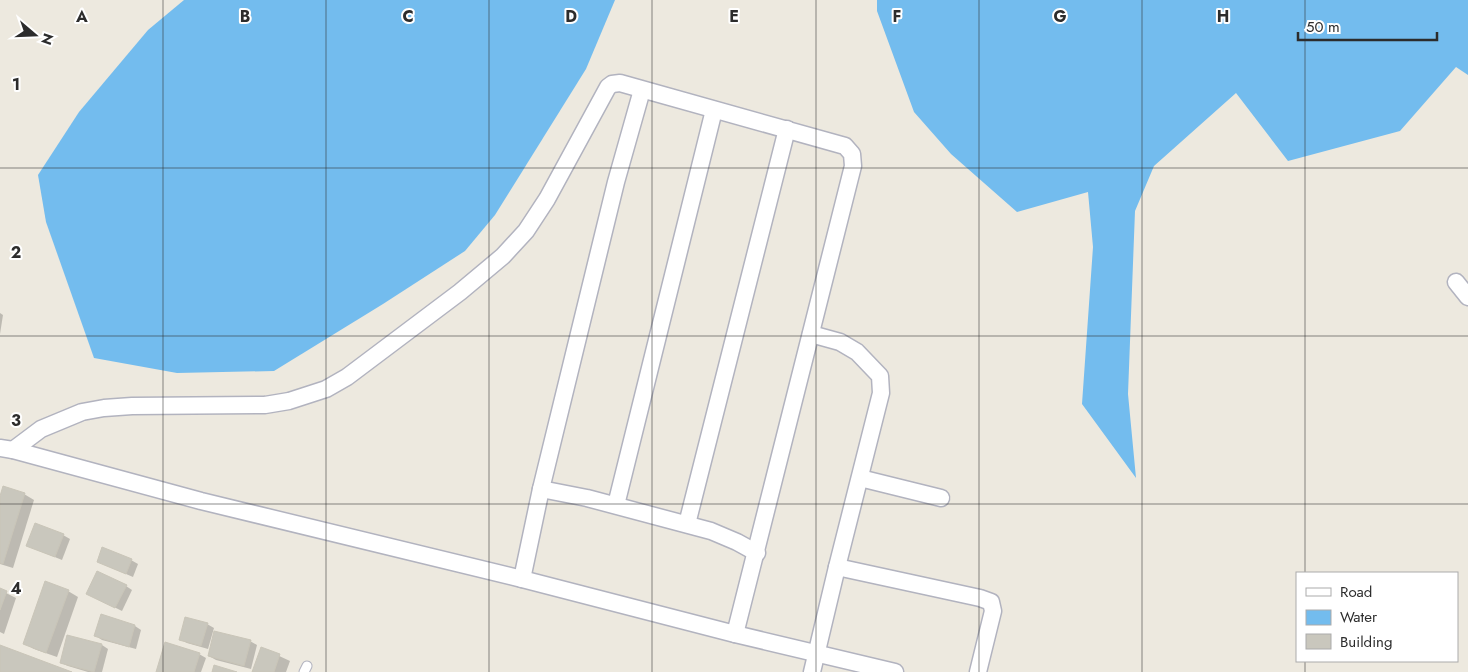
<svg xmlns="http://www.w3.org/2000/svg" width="1468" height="672" viewBox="0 0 1468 672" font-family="Jost,sans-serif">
<rect width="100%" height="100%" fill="#ede9df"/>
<g fill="#73bcee">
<path d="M184,0H615L586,69L495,215L465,251L383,304L274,371L177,373L94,358L46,222L38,175L79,112L148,30Z"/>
<path d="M877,0H1468V75L1456,67L1400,131L1288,161L1236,93L1154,166L1135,211L1128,394L1136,478L1082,404L1093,247L1088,192L1017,212L951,154L914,112L877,11Z"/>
</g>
<g fill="#0003">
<path d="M0,313L3,315L0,334Z"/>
<path d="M24,494L34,500L13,568L0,564V500Z"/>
<path d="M63,535L70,539L62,560L28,546Z"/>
<path d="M131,560L138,564L133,577L105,565Z"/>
<path d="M126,586L132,590L122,611L94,597Z"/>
<path d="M0,590L16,598L4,634L0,632Z"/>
<path d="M68,591L78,597L57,657L34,649L24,643Z"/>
<path d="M207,624L214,628L208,649L187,643L180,639Z"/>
<path d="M135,626L141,630L136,649L102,640L96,636Z"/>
<path d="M250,641L257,645L251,669L216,660L209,656Z"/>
<path d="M102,645L108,649L102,672H88L68,666L61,663Z"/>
<path d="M262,648L290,661L286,672H253Z"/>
<path d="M199,654L206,658L201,672H157Z"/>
</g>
<g fill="#c9c7bd" stroke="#c9c5b8">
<path d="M3,486L25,493L3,564L0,563V496Z"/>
<path d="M35,523L64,534L55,557L26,546Z"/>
<path d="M102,547L132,559L126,574L97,562Z"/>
<path d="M97,571L127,585L115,608L86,594Z"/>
<path d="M45,581L69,590L46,653L23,644Z"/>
<path d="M0,588L7,591L0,610Z"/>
<path d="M101,614L135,625L129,647L94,636Z"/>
<path d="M185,617L208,623L201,646L179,640Z"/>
<path d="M214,631L251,640L244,666L208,656Z"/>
<path d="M67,635L102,644L94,672L60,663Z"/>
<path d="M165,642L200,653L194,672H156Z"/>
<path d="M0,645L72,672H0Z"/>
<path d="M261,647L280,654L274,672H252Z"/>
<path d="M214,665L237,672H212Z"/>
</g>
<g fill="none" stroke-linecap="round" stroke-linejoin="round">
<defs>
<path id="lane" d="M304,672L307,666"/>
<g id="street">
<path d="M642,90L616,182L541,489L587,498L711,531L737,542L757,553"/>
<path d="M1456,282L1468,297"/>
<path d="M811,334L840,342L857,352L880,376L881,393L837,567L812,672"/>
<path d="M0,448L13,450L201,501L522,579L735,634L895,672"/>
<path d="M13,450L41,429L82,412L104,408L132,406L265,405L289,401L326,389L347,377L460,292L503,256L526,231L547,199L608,87L612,84L620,83L845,146L852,154L853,166L735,634"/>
<path d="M860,478L941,498"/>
<path d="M616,505L714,110"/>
<path d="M687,524L787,129"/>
<path d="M837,567L980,598L991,602L993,611L978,672"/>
<path d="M522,579L541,489"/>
</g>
</defs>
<use href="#lane" stroke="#b2b3bf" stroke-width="11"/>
<use href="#street" stroke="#b2b3bf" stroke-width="19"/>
<use href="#lane" stroke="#fff" stroke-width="9"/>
<use href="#street" stroke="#fff" stroke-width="16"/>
</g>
<path fill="none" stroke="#2c2c2c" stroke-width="1" stroke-opacity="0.55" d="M163,0V672M326,0V672M489,0V672M652,0V672M816,0V672M979,0V672M1142,0V672M1305,0V573M0,168H1468M0,336H1468M0,504H1468M1305,661V672"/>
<g font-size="16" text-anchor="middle" font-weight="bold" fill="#2c2c2c" stroke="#fff" stroke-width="4" stroke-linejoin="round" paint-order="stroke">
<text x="82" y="22">A</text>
<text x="245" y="22">B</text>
<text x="408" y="22">C</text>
<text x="571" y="22">D</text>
<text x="734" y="22">E</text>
<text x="897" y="22">F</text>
<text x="1060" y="22">G</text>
<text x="1223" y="22">H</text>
<text x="16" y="90">1</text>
<text x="16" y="258">2</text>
<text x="16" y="426">3</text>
<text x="16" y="594">4</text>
</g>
<rect x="1296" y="572" width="162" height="90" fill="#ffffff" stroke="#ababab"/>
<rect x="1306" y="588" width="25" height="8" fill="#ffffff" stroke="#ababab"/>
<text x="1340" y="597" font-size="15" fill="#2c2c2c">Road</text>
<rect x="1306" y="610" width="25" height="15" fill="#73bcee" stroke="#ababab"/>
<text x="1340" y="622" font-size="15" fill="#2c2c2c">Water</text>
<rect x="1306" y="634" width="25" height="15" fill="#c9c7bd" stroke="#ababab"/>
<text x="1340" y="647" font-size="15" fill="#2c2c2c">Building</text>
<g transform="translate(35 35) rotate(109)" stroke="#ffffff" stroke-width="4" paint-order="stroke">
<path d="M0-4L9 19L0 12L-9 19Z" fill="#2c2c2c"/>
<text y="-8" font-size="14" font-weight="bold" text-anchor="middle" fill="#2c2c2c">N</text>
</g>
<path d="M1298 32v8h139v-8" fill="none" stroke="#2c2c2c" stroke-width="2.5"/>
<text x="1306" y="32" font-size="15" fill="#2c2c2c" stroke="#ffffff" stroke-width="4" paint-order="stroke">50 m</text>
</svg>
